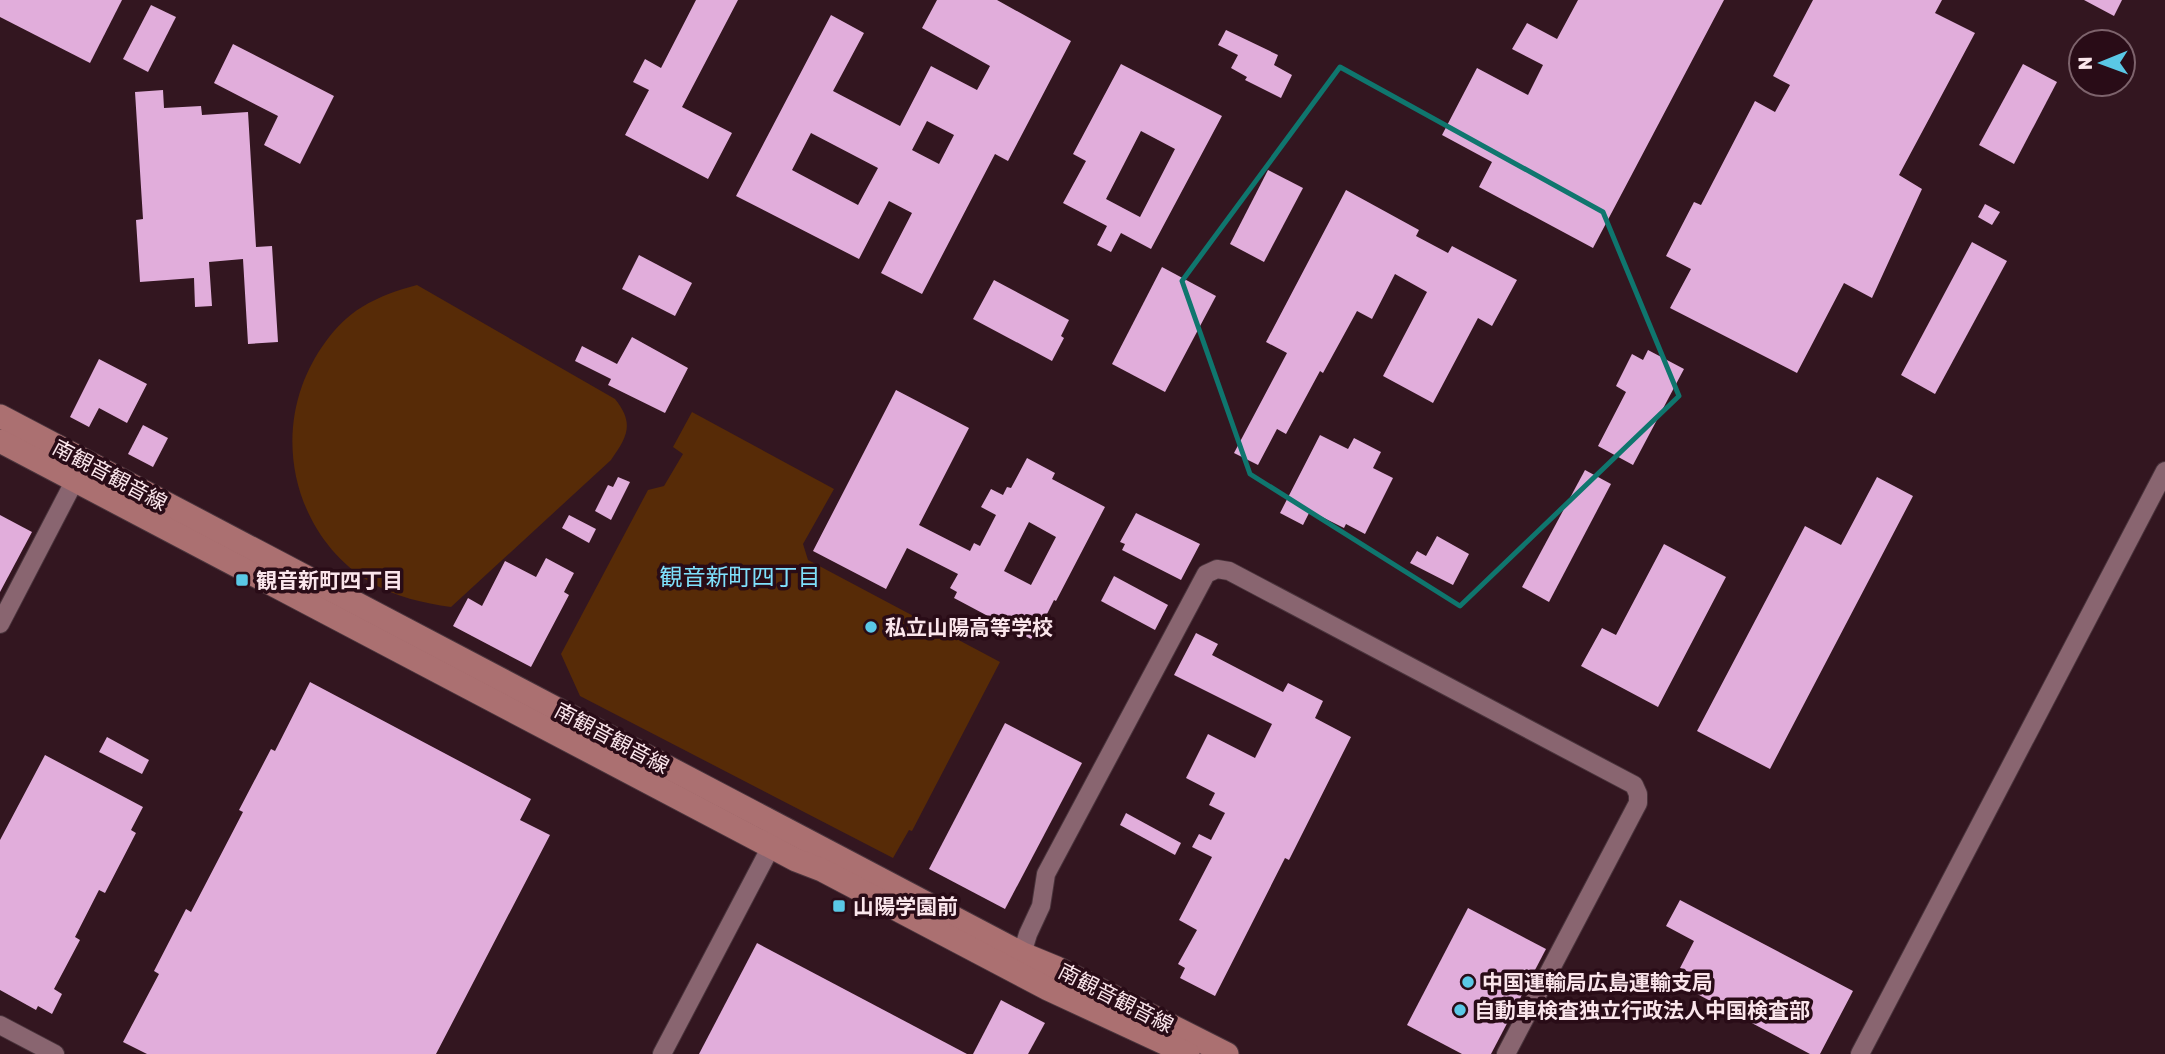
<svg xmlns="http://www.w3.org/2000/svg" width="2165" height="1054" viewBox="0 0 2165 1054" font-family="Rubik,'Noto Sans JP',sans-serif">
<rect width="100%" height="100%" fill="#331620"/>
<g fill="#572b07">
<path d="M417,285L615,399C635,424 627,437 611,460L451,607C423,603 396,597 370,582C304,542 276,458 302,386C313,356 334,324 362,307C380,296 398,290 417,285Z"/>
<path d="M692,412L834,489L803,544L808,560L1000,662L912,831L909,830L893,858L580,696L561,654L648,490L664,486L683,454L673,447Z"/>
</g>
<g fill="#e1addb" fill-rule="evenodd">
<path d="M0,0H122L90,63L0,17Z"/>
<path d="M696,0H738L682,107L732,133L708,179L625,135L649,90L633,82L645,59L661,68Z"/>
<path d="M937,0H997L1071,41L1008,161L995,154L922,294L881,273L912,213L889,201L859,259L736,196L831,15L864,33L833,91L900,126L931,66L977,90L990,66L922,28ZM927,121L954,135L939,164L912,150ZM811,133L878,168L858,205L792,170Z"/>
<path d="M1578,0H1724L1593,248L1479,187L1492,162L1442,135L1477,68L1528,95L1543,65L1512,49L1527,23L1557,39Z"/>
<path d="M1813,0H1942L1935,13L1975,33L1899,175L1922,189L1872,298L1844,283L1797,373L1670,308L1691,269L1666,256L1694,202L1701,205L1755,101L1775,112L1790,85L1773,76Z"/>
<path d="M2084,0H2122L2114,16Z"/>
<path d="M151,5L176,17L148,72L123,59Z"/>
<path d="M1226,30L1278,55L1274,65L1292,75L1281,98L1245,80L1247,77L1231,68L1238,55L1218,45Z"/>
<path d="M233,44L334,96L300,164L264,145L278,116L214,83Z"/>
<path d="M1121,64L1222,116L1151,249L1121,233L1111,252L1097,245L1107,226L1063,203L1086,161L1073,154ZM1141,131L1175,149L1140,217L1106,199Z"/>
<path d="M2023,64L2057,82L2014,164L1979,145Z"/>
<path d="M163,90L164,108L201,106L202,115L248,112L256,247L272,246L278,342L248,344L243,259L209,262L212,306L195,307L194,278L140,282L136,220L143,219L135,92Z"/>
<path d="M1268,170L1303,188L1264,262L1230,244Z"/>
<path d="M1346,190L1419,230L1416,236L1448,253L1452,246L1517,280L1492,326L1478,318L1433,403L1383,376L1427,292L1395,274L1372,319L1357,311L1323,373L1320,371L1286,434L1277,429L1258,465L1234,453L1287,353L1266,342Z"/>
<path d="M1985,204L2000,212L1992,225L1978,217Z"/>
<path d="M1972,242L2007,261L1935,394L1901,375Z"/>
<path d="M639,255L692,283L675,316L622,289Z"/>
<path d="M1162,267L1216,296L1165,392L1112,364Z"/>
<path d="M994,280L1069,320L1061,336L1064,338L1052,361L973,319Z"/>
<path d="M632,337L688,368L665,413L608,385L611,379L575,361L582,346L617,364Z"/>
<path d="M1648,350L1684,369L1633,465L1598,446L1626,392L1616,386L1632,354L1643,360Z"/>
<path d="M99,359L147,384L127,423L99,408L89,427L70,417Z"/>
<path d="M896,390L969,428L919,525L970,551L974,543L980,546L996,515L981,507L991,489L1003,495L1007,487L1011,488L1027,458L1055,473L1052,479L1105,507L1056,601L1054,600L1037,634L1035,633L1031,639L954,598L957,592L950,588L958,574L907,548L886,589L813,551ZM1029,522L1056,537L1031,585L1004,571Z"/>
<path d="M143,425L168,438L153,467L128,454Z"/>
<path d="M1320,435L1348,449L1354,438L1381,452L1373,468L1393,478L1365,534L1346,524L1344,528L1310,511L1303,525L1280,513Z"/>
<path d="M1585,470L1611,484L1549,602L1522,587Z"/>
<path d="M618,477L630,482L611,520L595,511L608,485L613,487Z"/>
<path d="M1877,477L1913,496L1770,769L1697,731L1805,526L1841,545Z"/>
<path d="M1136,513L1200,544L1181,580L1122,550L1125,544L1120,542Z"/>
<path d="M0,515L32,532L0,592Z"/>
<path d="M569,515L596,529L589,543L562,528Z"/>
<path d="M1437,536L1469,554L1453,585L1410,563L1417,551L1426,556Z"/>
<path d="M1664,544L1726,577L1658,707L1581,666L1602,628L1616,635Z"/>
<path d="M546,558L574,573L564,592L569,595L531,667L453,626L468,598L482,606L505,561L536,577Z"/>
<path d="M1114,576L1168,605L1155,630L1101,601Z"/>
<path d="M1196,633L1218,644L1212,655L1283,692L1288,683L1323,701L1315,718L1351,737L1289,860L1285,858L1215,996L1180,978L1185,968L1178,964L1197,930L1179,920L1212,857L1192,847L1199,834L1211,840L1225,813L1209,805L1215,793L1186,778L1208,734L1255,758L1272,724L1174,675Z"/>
<path d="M310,682L531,799L520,820L550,835L436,1054H147L123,1042L159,974L154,971L186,909L191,912L243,812L239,810L271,749L275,751Z"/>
<path d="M1005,723L1082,763L1005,909L929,869Z"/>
<path d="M107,737L149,760L142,774L99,752Z"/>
<path d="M45,755L143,807L131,830L136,833L105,893L99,890L75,937L80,940L54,989L62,994L52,1014L38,1006L36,1010L0,990V840Z"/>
<path d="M1126,813L1181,843L1175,855L1120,825Z"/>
<path d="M1680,900L1853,991L1820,1054H1810L1684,987L1691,973L1680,968L1694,941L1666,926Z"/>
<path d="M1468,908L1546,949L1491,1054H1462L1407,1025Z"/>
<path d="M757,943L967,1054H699Z"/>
<path d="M1001,1000L1045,1023L1028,1054H973Z"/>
</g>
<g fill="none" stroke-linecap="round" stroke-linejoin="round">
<defs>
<g id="minor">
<path d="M0,624L75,480"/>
<path d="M1019,963L1028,934L1041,906L1046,874L1206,574L1217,569L1229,571L1634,785L1638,794V803L1506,1054"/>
<path d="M0,1025L55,1054"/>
<path d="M662,1054L776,837"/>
<path d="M1860,1054L2165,471"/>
</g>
<g id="major">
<path d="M0,416L1023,954L1057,968L1227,1054"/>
<path d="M0,441L796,860L822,870L1048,989L1188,1054"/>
</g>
</defs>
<use href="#minor" stroke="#4a343c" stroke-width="20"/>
<use href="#major" stroke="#4a343c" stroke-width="25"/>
<use href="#minor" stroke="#896570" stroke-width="18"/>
<use href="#major" stroke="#ab7071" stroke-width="23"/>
</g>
<path fill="none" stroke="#0f766e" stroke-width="5" stroke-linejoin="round" d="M1340,67L1603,212L1679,396L1460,606L1250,474L1182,281Z"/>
<g fill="#5ac8e6" stroke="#290c17" stroke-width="2.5">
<rect x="235" y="573" width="14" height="14" rx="3.5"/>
<circle cx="871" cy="627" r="7"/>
<rect x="832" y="899" width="14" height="14" rx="3.5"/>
<circle cx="1468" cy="982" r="7"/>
<circle cx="1460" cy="1010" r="7"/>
</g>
<g text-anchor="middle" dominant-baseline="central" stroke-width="7" stroke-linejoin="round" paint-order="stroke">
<g font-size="21" fill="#fae5eb" stroke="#290c17">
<text transform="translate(110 475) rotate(28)">南観音観音線</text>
<text transform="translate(612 738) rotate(28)">南観音観音線</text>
<text transform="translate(1116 998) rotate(27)">南観音観音線</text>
</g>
<g font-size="21" font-weight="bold" fill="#fae5eb" stroke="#290c17" text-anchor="start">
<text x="256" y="580">観音新町四丁目</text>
<text x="885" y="627">私立山陽高等学校</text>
<text x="853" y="906">山陽学園前</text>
<text x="1482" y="982">中国運輸局広島運輸支局</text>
<text x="1474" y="1010">自動車検査独立行政法人中国検査部</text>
</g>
<g font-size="23" fill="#7fe1fd" stroke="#290c17">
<text x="740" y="577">観音新町四丁目</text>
</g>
</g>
<g transform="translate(2102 63) rotate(269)"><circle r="33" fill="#290c17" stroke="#7d636c" stroke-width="2"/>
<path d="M0-5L12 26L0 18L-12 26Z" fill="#5ac8e6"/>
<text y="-10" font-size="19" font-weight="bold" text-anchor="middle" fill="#fae5eb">N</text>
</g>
</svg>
